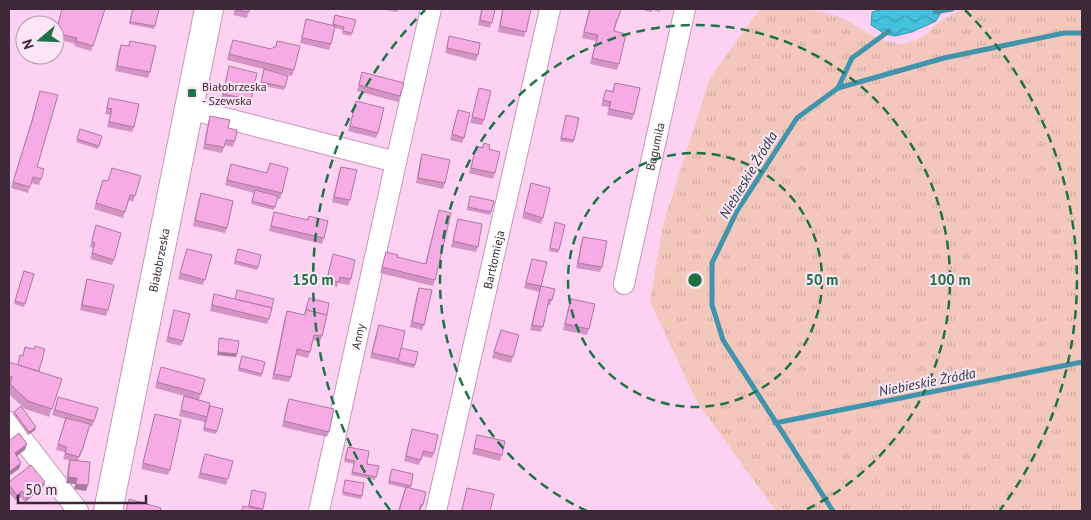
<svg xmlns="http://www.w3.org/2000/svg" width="1091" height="520" viewBox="0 0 1091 520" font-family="'PT Sans',sans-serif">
<defs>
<pattern id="grass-tufts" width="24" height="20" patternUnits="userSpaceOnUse" patternTransform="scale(1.25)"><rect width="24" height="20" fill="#f3c7bb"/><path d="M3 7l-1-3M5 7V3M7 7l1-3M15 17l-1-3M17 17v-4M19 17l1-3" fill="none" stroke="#d1aba2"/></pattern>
<pattern id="water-waves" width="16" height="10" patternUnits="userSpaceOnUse" patternTransform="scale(1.25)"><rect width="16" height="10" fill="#42c2de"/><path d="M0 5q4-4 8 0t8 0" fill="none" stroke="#389eb5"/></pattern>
</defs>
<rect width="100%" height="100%" fill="#fcd1f1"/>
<path fill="url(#grass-tufts)" d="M760,9C786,9 812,8 837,16C857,23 873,42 894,42L898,45L917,40L927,34L934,26L952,14L965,9H1082V511H776L697,402L650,301L663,225L710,78Z"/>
<path fill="url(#water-waves)" stroke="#4094ac" d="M884,9H943L936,21L912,32L895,36L885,34L871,25L872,12Z"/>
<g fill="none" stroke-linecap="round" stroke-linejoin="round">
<g stroke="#4094ac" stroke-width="5">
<path d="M935,12L952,9"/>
<path d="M838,88L852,58L889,31"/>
<path d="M775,423L1082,362"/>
<path d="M833,511L723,340L712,305V263L737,211L797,118L838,88L944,58L1064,33H1082"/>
</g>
<defs>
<g id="minor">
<path d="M189,109L396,162"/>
<path id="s1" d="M624,284L685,9"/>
<path d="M9,422L78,511"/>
<path id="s2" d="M319,511L396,162L431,9"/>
<path id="s3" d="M436,511L550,9"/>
</g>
<g id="secondary">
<path id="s4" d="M108,511L209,9"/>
</g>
</defs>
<use href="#minor" stroke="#c895bb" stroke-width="22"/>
<use href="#secondary" stroke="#c895bb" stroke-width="30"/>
<use href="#minor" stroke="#fff" stroke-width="20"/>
<use href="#secondary" stroke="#fff" stroke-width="28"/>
</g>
<g fill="#d493c5">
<path d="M62,9H105L91,51L74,46L75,44L55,38V33Z"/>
<path d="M132,9H159L154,29L129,24Z"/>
<path d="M235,9H249L247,18L233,15Z"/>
<path d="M385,9H399L397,12L385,10Z"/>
<path d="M481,9H495L490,28L478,25Z"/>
<path d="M502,9H531L524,37L498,32Z"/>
<path d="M589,9H621L618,19L616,25H615L614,31L619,64L617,70L590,64L596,41L582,38Z"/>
<path d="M645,9H661L660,12L652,10V12L645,11Z"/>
<path d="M335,15L352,33L351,36L342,34L343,30L335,28L329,50L300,43L306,19L332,25Z"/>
<path d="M449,36L478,55L476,61L445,53Z"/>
<path d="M233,40L271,49L275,47L277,41L294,70L292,76L227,60Z"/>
<path d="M130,41L150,72L148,78L115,71L119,50L121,45L128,46Z"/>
<path d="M229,66L251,100L249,106L221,99Z"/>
<path d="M264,69L285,87L284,90L260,85Z"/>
<path d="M362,72L400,96L398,102L357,91Z"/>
<path d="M615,83L634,114L632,120L607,115L609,107L601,106L606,90L612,91Z"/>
<path d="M479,88L484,120L482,125L470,123Z"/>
<path d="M40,91L37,167L44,169L39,185L31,183L28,193L11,188L30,126Z"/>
<path d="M109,98L134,127L132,132L107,127L110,115L105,114Z"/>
<path d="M356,101L378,133L376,138L348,131Z"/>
<path d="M458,110L464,138L462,143L450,140Z"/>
<path d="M566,115L574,140L573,143L560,141Z"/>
<path d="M210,116L228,128L235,141L233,147L225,145L222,153L203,149L208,122Z"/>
<path d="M80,129L102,136L98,149L76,142Z"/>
<path d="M484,143L489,149L495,173L493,179L469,173L476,146L482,148Z"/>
<path d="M422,154L445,183L443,189L416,183L420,160Z"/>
<path d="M270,163L282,193L280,199L277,198L274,210L251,204L254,193L225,185L231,164L266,173Z"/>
<path d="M341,167L350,200L348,206L332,202L339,172Z"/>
<path d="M531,183L543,218L541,224L522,218Z"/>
<path d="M101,185L135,196L133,202L129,200L123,218L94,209Z"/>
<path d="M201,193L227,228L225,233L193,226L199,199Z"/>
<path d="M470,196L491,212L490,215L467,210Z"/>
<path d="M439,210L435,280L433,286L380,273L386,252L397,257L425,264Z"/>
<path d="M274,212L307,220L309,216L324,238L322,244L269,231Z"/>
<path d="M458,219L478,247L476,252L451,247Z"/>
<path d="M555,222L559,250L558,253L549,251Z"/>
<path d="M96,225L114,260L112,265L90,259L93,248L90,247Z"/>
<path d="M583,237L602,267L600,272L576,268L581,243Z"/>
<path d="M187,249L212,255L203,285L178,279Z"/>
<path d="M238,249L258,267L257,270L234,264Z"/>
<path d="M333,254L351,279L349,285L338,283L337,287L325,285Z"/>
<path d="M532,259L541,286L552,300L550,305H548L541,332L530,330L539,292L524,288Z"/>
<path d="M24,271L34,274L24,307L14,304Z"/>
<path d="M87,279L108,310L106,316L80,310L85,285Z"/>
<path d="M419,288L424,325L422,330L410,327L417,293Z"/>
<path d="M214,294L269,319L267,324L210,311Z"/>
<path d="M309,298L322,336L320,342L313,340L308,358L296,355L291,377L289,382L272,379L285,316L287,311L305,315Z"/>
<path d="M571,299L589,329L587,335L563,330L569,304Z"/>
<path d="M174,310L183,341L181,346L166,342Z"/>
<path d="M379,325L401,348L415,365L414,368L370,358L377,330Z"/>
<path d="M501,330L513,357L511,363L492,358Z"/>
<path d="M241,359L262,374L261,377L238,371Z"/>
<path d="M9,362L62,379L49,417L25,409L9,394Z"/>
<path d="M161,367L201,394L199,400L155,388Z"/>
<path d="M184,396L210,406L217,431L216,434L203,431L205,421V422L179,416Z"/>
<path d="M58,397L94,421L92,427L89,426L82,451L80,457L79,456L78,461L86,491L74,489L75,484L66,483L68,465L69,460L63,459L65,452L56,450L65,419L52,415Z"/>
<path d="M289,399L329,432L327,437L282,427L287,404Z"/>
<path d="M14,412L35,430L28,435L13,414Z"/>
<path d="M155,414L170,470L168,475L141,469Z"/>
<path d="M412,429L434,453L432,458L422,456L419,465L404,461Z"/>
<path d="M477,435L502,455L500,461L472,454Z"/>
<path d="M348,447L367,464L379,466L375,480L351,475L354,464L344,462Z"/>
<path d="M205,454L228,479L226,485L198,478Z"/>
<path d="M392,469L411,486L410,488L423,505L421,510H419V511H398L405,488L388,484Z"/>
<path d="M345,480L362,496L361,499L342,495Z"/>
<path d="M9,482L43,487L25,502L20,497L15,500L9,493Z"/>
<path d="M467,488L490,511H461Z"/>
<path d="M252,490L263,509L262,511H241L243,506L248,507Z"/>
</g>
<g fill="#ad78a0">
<path d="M218,352L237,354L236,357L217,355Z"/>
<path d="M36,427L35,430L28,435L29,432Z"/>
<path d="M27,444L25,450L13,459L15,453Z"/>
<path d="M21,463L19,469L9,476V472Z"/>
<path d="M68,477L77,478L75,484L66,483Z"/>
<path d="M45,482L43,487L25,502L27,497Z"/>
<path d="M76,484L88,485L86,491L74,489Z"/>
<path d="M22,491L20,497L15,500L17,495Z"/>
</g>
<g fill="#f7abe5" stroke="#ad78a0">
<path d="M62,9H105L93,46L76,41L77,38L56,33Z"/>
<path d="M133,9H159L155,26L130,22Z"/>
<path d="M236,9H249V12L235,10Z"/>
<path d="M482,9H495L492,23L480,20Z"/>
<path d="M503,9H531L526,32L500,26Z"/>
<path d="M590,9H621L618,19H617L614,31L626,34L619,64L592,58L598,35L584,32Z"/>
<path d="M335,15L356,20L352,33L343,31L344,27L333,24Z"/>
<path d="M306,19L335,26L331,44L302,38Z"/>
<path d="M449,36L480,43L478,55L447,48Z"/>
<path d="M233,40L271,49L276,46L277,41L300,46L294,70L229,54Z"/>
<path d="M130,41L156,46L150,72L117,66L121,45L129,46Z"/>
<path d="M229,66L257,73L251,100L223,94Z"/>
<path d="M264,69L288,76L285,87L261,82Z"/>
<path d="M362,72L404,83L400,96L359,85Z"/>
<path d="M615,83L640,88L634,114L609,109L611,102L603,100L606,90L613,92Z"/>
<path d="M479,88L491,91L484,120L472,117Z"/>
<path d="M40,91L58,95L49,126L37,167L44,169L41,179L33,177L30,187L13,182L32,121Z"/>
<path d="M109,98L139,104L134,127L109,122L112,109L107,108Z"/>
<path d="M356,101L384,108L378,133L350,126Z"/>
<path d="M458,110L470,113L464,138L452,134Z"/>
<path d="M566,115L579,118L574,140L561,138Z"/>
<path d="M210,116L230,120L228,128L237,130L235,141L226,140L224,147L205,144Z"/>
<path d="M80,129L102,136L99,146L77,139Z"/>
<path d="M484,143L490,145L489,149L500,152L495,173L471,168L476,146L483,148Z"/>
<path d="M422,154L450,160L445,183L418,178Z"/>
<path d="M270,163L288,168L282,193L227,180L231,164L267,173Z"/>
<path d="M341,167L357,170L350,200L334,197Z"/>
<path d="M112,168L141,176L135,196L130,195L125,212L96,203L103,180L108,181Z"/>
<path d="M531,183L550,188L543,218L524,212Z"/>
<path d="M255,190L278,196L275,207L252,201Z"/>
<path d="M201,193L233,201L227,228L195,220Z"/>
<path d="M470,196L494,201L491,212L468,207Z"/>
<path d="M439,210L451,213L435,280L382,267L386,252L398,255L397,257L426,264Z"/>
<path d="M274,212L308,220L309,216L328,221L324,238L271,226Z"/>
<path d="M458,219L482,224L478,247L453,241Z"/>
<path d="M555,222L565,225L559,250L550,248Z"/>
<path d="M96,225L121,233L114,260L92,253L95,243L92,241Z"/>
<path d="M583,237L607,241L602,267L578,263Z"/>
<path d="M187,249L212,255L205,280L180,273Z"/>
<path d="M238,249L261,255L258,267L235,261Z"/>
<path d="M333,254L355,260L351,279L340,277L339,282L327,279Z"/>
<path d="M532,259L547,262L541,286L526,283Z"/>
<path d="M24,271L34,274L25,304L15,301Z"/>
<path d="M87,279L114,285L108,310L82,305Z"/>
<path d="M541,286L555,289L552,300L549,299L543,327L532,325Z"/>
<path d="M419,288L432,290L424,325L412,322Z"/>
<path d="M237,290L274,299L271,310L272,308L235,299Z"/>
<path d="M214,294L272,308L269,319L212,305Z"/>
<path d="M309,298L329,303L327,315L306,310L305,313Z"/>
<path d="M571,299L595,304L589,329L565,324Z"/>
<path d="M174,310L190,314L183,341L168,337Z"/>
<path d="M306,310L327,315L322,336L314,335L310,352L297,349L291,377L274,374L287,311L305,315Z"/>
<path d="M379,325L405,331L399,359L372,353Z"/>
<path d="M501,330L519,335L513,357L494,352Z"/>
<path d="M219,338L239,341L237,354L218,352Z"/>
<path d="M35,346L45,349L39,371L18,365L20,355L23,356L25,347L34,349Z"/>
<path d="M401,348L418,352L415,365L398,361Z"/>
<path d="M242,356L265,362L262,374L239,368Z"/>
<path d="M9,362L62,379L52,409L28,401L10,384L12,377L9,376Z"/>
<path d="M161,367L205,379L201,394L157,382Z"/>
<path d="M184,396L210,403L207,417L181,410Z"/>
<path d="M58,397L98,408L94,421L55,410Z"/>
<path d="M289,399L334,409L329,432L284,421Z"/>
<path d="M21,406L36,427L29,432L14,412Z"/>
<path d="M210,406L223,409L217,431L204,428Z"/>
<path d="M155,414L181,420L170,470L143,463Z"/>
<path d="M66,418L90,424L82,451H81L79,457L65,453L67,447L58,444Z"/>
<path d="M412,429L438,435L434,453L423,451L421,460L406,456Z"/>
<path d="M19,433L27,444L15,453L21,463L9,472V448L10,447L9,445V441Z"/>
<path d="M477,435L505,441L502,455L474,448Z"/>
<path d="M348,447L369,451L367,464L379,466L376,477L352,472L355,461L345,459Z"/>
<path d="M205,454L233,461L228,479L200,473Z"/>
<path d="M70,460L90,462L88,485L76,484L77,478L68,477Z"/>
<path d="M31,465L45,482L27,497L22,491L17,495L9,485V482Z"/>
<path d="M392,469L413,474L411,486L389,481Z"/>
<path d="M345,480L364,483L362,496L343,492Z"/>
<path d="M406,487L426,492L423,505L421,504L419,511H399Z"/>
<path d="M467,488L494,494L490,511H469L462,510Z"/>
<path d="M252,490L266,493L263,509L249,506Z"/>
<path d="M129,499L161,508L160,511H126Z"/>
<path d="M243,506L258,509L257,511H242Z"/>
</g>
<g fill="none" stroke="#1d7346" stroke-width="2.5" stroke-dasharray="9 6">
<circle cx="695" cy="280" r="127"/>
<path d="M587 511A255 255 0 1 1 803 511"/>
<path d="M390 510A382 382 0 0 1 425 10M965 10A382 382 0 0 1 1000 510"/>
</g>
<rect fill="#1d7346" stroke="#fce6f5" stroke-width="2" x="187" y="88" width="10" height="10" rx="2.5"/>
<g text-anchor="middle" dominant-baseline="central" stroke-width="4" stroke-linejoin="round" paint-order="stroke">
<g font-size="12" fill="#3d2838" stroke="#fce6f5" text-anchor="start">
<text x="202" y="86">Białobrzeska<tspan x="202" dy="14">- Szewska</tspan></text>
</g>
<g font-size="12" fill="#3d2838" stroke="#fce6f5">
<text stroke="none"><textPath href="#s1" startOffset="141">Bogumiła</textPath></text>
<text stroke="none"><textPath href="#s4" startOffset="256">Białobrzeska</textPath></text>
<text stroke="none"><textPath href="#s3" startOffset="258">Bartłomieja</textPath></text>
<text stroke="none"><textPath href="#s2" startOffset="179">Anny</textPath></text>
</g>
<g font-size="14" font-style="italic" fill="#213c42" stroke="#fce6f5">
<text transform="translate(748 175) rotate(-59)">Niebieskie Źródła</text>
<text transform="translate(927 382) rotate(-11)">Niebieskie Żródła</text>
</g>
</g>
<circle cx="695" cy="280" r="8" fill="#1d7346" stroke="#fce6f5" stroke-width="2.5"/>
<g font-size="15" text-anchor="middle" font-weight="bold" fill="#1d7346" stroke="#fce6f5" stroke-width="4" stroke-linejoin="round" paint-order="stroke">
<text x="822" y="285">50 m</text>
<text x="950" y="285">100 m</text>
<text x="313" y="285">150 m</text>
</g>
<rect width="1091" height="520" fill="none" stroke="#3d2838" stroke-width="20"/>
<g transform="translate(40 40) rotate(251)"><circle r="24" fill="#fce6f5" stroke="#b09aa9"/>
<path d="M0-4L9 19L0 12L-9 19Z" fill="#1d7346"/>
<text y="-8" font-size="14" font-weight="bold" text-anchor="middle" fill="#3d2838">N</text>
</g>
<path d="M18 495v8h128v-8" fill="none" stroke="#3d2838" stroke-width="2.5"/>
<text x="25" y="495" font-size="15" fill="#3d2838" stroke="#fce6f5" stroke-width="4" paint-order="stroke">50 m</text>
</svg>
